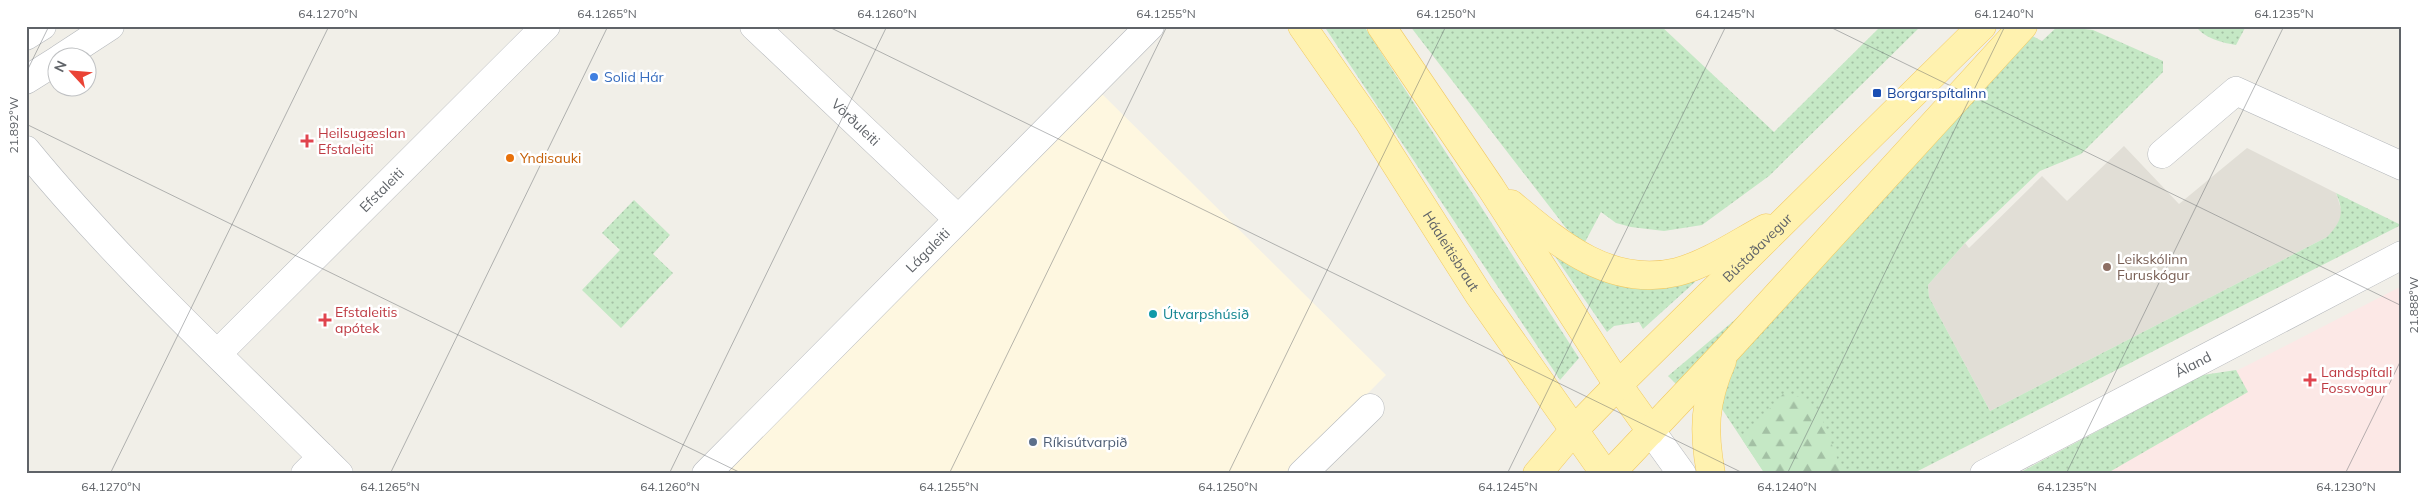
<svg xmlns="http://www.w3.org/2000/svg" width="2428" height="500" viewBox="0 0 2428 500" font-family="Mulish,sans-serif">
<defs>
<pattern id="grass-dots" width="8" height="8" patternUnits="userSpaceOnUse" patternTransform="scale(1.25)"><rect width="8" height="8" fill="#c5e8c5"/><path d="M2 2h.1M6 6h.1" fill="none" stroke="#a3c0a4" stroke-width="1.8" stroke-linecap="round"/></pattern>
<pattern id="forest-firs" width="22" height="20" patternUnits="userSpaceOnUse" patternTransform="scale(1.25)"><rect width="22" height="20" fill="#c5e8c5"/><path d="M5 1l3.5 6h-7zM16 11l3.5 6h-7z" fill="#a3c0a4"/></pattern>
</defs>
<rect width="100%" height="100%" fill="#f1efe8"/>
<path fill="#fef7e0" d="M1096,88L1386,375L1288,474H705Z"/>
<path fill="#e1ded6" d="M2124,146L2179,204L2247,148L2336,193L2342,212L2338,226L2327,237L1990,411L1929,297L1928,285L1965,243L1969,248L2042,176L2067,201Z"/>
<path fill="#fce8e6" d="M2402,286V474H2035Z"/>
<g fill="url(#grass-dots)">
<path d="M1324,26H1364L1579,358L1560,380Z"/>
<path d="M1410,26H1661L1774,132L1881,26H1921L1769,176L1702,225L1664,231L1631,227L1616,223L1601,212L1584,244L1566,228Z"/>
<path d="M2058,26L2093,30L2163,61V72L2081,154L2040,171L1965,243L1928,285L1929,297L1990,411L2327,237C2341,222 2345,213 2336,193L2401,225L1912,474H1765L1718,403L1723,382L1745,343L2027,33L2042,41Z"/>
<path d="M2196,26H2246L2236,45C2223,43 2203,38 2196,26Z"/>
<path d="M634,200L670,235L653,254L673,273L621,328L582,290L620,250L602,233Z"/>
<path d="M1558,253C1587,269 1620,294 1655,288C1667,285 1680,280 1692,277L1695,282L1643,329L1639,322L1614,326L1607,332L1554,255Z"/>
<path d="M1762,297L1680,388L1668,376Z"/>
<path d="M2236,370L2248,392L2106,474H2017L2203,375Z"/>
</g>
<path fill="url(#forest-firs)" d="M1783,394L1805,398L1823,421L1843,474H1765L1742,439Z"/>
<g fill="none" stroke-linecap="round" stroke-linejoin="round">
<defs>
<g id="minor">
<path id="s1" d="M754,26L958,219"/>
<path d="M26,36L42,26"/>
<path d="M61,58L110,26"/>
<path d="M26,80L58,60"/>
<path d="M26,150C121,266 233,368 339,474"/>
<path d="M2162,154L2236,91L2402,166"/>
<path id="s2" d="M218,353L546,26"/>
<path d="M1651,431L1682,474"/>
<path d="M305,474L322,457"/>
<path id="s3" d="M706,474L1150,26"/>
<path d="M1302,474L1370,408"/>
<path id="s4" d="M1984,474L2402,255"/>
</g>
<g id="major">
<path id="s5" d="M1302,26L1369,122L1479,295L1605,474"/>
<path d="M1381,26L1491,188L1618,385L1651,431"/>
<path d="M1511,204C1559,244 1610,288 1677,272C1708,264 1738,243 1766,228"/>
<path id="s6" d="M1537,474L1574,430L1618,385L1982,26"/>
<path d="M1610,474L1728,349L2023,26"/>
<path d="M1711,474C1703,431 1704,402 1722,361"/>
</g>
</defs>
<use href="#minor" stroke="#b5b8bc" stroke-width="29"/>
<use href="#major" stroke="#f2c960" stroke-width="29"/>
<use href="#minor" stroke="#fff" stroke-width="28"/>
<use href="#major" stroke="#fff2af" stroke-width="28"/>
</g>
<path fill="none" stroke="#5f6368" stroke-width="1" stroke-opacity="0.45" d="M827,26L1745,474M1828,26L2402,306M26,73L49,26M26,124L743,474M110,474L329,26M390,474L608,26M669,474L887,26M949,474L1167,26M1228,474L1446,26M1507,474L1726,26M1787,474L2005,26M2066,474L2284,26M2345,474L2402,358"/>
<circle fill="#3f7fe0" stroke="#fff" stroke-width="2" cx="594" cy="77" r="5"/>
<rect fill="#1a4fb4" stroke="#fff" stroke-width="2" x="1872" y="88" width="10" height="10" rx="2.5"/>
<g fill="#e0444e" stroke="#fff" stroke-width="2">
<path d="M304.5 133.5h5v5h5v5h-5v5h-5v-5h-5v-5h5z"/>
<path d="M322.5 312.5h5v5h5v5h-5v5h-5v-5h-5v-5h5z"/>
<path d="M2307.5 372.5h5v5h5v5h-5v5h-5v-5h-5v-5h5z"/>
</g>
<circle fill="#e8710a" stroke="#fff" stroke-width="2" cx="510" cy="158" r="5"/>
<circle fill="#8d6e63" stroke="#fff" stroke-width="2" cx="2107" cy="267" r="5"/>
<circle fill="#0f9aa8" stroke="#fff" stroke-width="2" cx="1153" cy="314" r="5"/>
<circle fill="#5c6f8a" stroke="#fff" stroke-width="2" cx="1033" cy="442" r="5"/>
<g text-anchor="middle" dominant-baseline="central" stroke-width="5" stroke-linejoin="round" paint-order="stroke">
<g font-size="14" fill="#366cbe" stroke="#fff" text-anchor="start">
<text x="604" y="77">Solid Hár</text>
</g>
<g font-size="14" fill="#164399" stroke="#fff" text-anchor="start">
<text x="1887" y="93">Borgarspítalinn</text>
</g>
<g font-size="14" fill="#5f6368" stroke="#fff">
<text stroke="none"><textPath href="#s1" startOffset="140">Vörðuleiti</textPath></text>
<text stroke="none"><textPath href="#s2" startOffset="231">Efstaleiti</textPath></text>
<text stroke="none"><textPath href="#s6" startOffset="316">Bústaðavegur</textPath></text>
<text stroke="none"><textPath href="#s3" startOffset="315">Lágaleiti</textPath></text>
<text stroke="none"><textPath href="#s5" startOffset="270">Háaleitisbraut</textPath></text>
<text stroke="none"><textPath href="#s4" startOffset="236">Áland</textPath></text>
</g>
<g font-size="14" fill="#be3a42" stroke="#fff" text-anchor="start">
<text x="318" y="133">Heilsugæslan<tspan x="318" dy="16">Efstaleiti</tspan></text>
<text x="335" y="312">Efstaleitis<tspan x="335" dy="16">apótek</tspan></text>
<text x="2321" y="372">Landspítali<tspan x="2321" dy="16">Fossvogur</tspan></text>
</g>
<g font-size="14" fill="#c56008" stroke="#fff" text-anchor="start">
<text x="520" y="158">Yndisauki</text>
</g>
<g font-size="14" fill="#785e54" stroke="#fff" text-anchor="start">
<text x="2117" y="259">Leikskólinn<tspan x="2117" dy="16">Furuskógur</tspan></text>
</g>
<g font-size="14" fill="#0d838f" stroke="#fff" text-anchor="start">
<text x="1163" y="314">Útvarpshúsið</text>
</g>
<g font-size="14" fill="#4e5e75" stroke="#fff" text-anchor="start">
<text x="1043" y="442">Ríkisútvarpið</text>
</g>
</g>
<rect width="2428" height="500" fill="none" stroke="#ffffff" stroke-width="55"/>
<g transform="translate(72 72) rotate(296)"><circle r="24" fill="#ffffff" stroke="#bfc1c3"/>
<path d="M0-4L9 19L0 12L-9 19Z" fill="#ea4335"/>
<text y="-8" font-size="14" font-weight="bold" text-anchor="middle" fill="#5f6368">N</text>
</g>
<rect x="28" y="28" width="2372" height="444" fill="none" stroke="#5f6368" stroke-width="2"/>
<g font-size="12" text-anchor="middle" fill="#5f6368">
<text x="328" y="18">64.1270°N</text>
<text x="607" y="18">64.1265°N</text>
<text x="887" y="18">64.1260°N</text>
<text x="1166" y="18">64.1255°N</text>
<text x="1446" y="18">64.1250°N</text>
<text x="1725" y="18">64.1245°N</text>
<text x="2004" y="18">64.1240°N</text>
<text x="2284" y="18">64.1235°N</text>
<text transform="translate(14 125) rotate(-90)" y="4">21.892°W</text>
<text transform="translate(2414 305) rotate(-90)" y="4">21.888°W</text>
<text x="111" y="491">64.1270°N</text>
<text x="390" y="491">64.1265°N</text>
<text x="670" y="491">64.1260°N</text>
<text x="949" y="491">64.1255°N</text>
<text x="1228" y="491">64.1250°N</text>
<text x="1508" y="491">64.1245°N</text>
<text x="1787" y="491">64.1240°N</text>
<text x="2067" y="491">64.1235°N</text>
<text x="2346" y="491">64.1230°N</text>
</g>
</svg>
